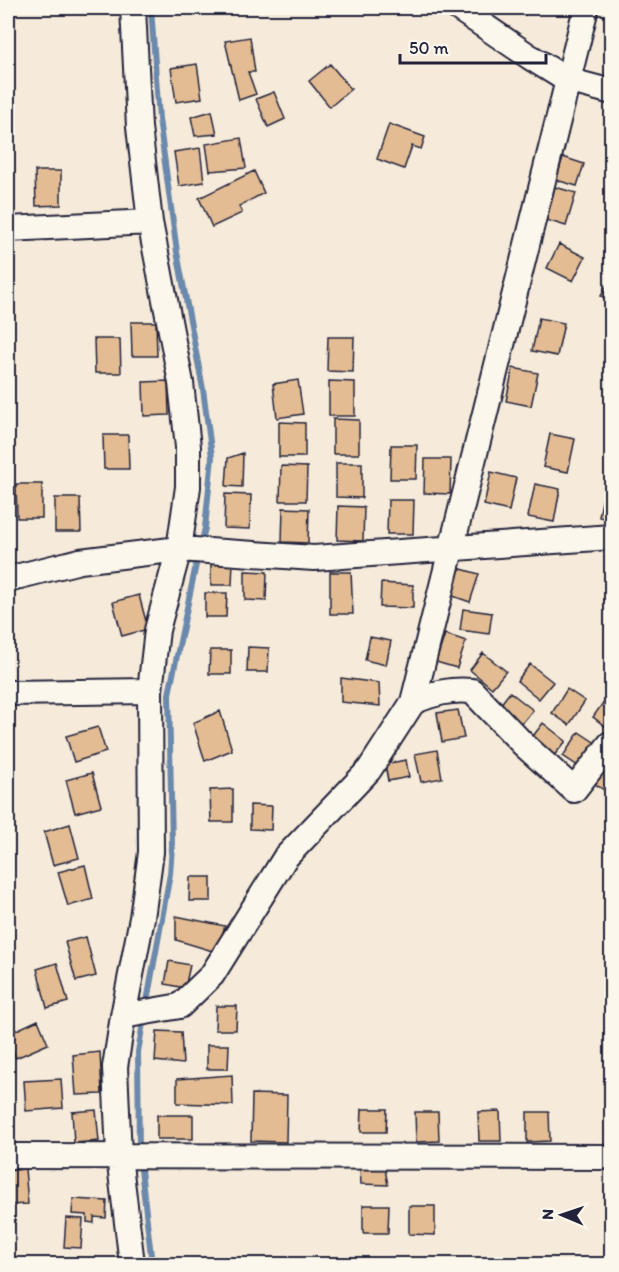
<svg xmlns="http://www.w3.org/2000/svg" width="619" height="1272" font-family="Itim,sans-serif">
  <rect width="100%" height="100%" fill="#f6ebda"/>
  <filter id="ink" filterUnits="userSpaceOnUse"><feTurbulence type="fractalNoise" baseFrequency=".0167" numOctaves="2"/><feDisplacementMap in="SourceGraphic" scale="12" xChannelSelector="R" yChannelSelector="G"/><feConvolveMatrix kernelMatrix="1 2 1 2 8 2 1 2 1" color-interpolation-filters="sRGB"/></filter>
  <g filter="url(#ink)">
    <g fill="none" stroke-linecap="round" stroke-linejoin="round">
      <path stroke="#6b89ac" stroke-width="6" d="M151 8 159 119 177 252 203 389 212 457 205 528 201 545
        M146 1007 170 874 172 846 169 694 198 555
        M139 1151 138 1052 144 1017
        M140 1161 152 1264"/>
    </g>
    <path fill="#e3bc93" stroke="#22223b" stroke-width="1.5" d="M502 8H527L525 15 502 10Z
      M250 37 255 72H248L256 94 239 100 225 41Z
      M197 64 202 98 176 102 171 68Z
      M330 64 351 89 330 107 309 81Z
      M274 92 285 119 268 127 256 99Z
      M212 111 217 134 195 136 191 117Z
      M389 124 425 137 421 149 412 146 404 169 377 159Z
      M241 138 246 168 210 171 206 144Z
      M200 148 204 182 179 186 174 152Z
      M563 157 584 164 577 186 556 180Z
      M8 169H12L13 203H8Z
      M35 171H61V205L36 206Z
      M254 171 264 193 239 206 242 213 212 227 199 198Z
      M555 187 576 193 566 226 546 220Z
      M559 244 585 257 573 281 547 268Z
      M8 245H13V279H8Z
      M612 277V302L601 296Z
      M539 318 564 323 557 356 532 351Z
      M131 322H156L157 356H132Z
      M328 337H354L353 372 327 371Z
      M94 339H120L121 373H95Z
      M513 368 538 373 531 406 506 401Z
      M298 380 303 414 277 418 273 384Z
      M168 381 169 415 144 416 143 382Z
      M329 381 355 382V416H329Z
      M333 419 359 420V454H333Z
      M279 422 305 423V457H279Z
      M550 434 575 439 568 472 543 467Z
      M103 435H128L129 469H104Z
      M391 445H417L416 479H390Z
      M243 453 242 487 226 486 228 458Z
      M425 459H451L450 494 424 493Z
      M336 463H362V498L336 497Z
      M281 466 307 467 306 501H280Z
      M491 472 516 478 509 511 484 505Z
      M16 484H42V518H17Z
      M535 484 560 489 554 522 528 517Z
      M604 491 612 492V520L599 517Z
      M225 494 251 495 250 529 224 528Z
      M55 498H80L81 532H55Z
      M388 500H414L413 534H387Z
      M338 506 364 507 363 541 337 540Z
      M283 508 309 509 308 543 282 542Z
      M211 561H233L232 585H211Z
      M458 568 479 574 470 602 450 595Z
      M245 571 267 572 266 601 245 600Z
      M330 572H351L353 614H330Z
      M381 583 413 585V608L380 607Z
      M205 593H227L226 617H205Z
      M139 595 148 629 122 636 113 602Z
      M463 609 492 613 489 634 460 630Z
      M445 634 466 641 457 668 436 662Z
      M370 637 391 641 386 665 365 660Z
      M248 647 269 648 268 672H247Z
      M210 650H231V674H209Z
      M483 653 506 671 492 688 470 670Z
      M530 664 553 682 539 699 517 681Z
      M341 678 379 683 380 706 341 702Z
      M567 689 585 701 569 725 552 713Z
      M510 692 533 710 519 727 497 709Z
      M605 700 612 705 610 730 593 717Z
      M458 710 464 738 442 742 437 713Z
      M220 711 232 750 205 761 193 723Z
      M543 723 566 741 552 758 530 740Z
      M98 727 106 752 74 762 66 736Z
      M579 732 597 744 581 768 563 756Z
      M437 750 442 778 421 782 415 754Z
      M406 760 409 777 388 781 385 764Z
      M604 765 612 770V792L610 794 592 782Z
      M92 773 101 806 75 813 66 780Z
      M233 789V822H211L210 790Z
      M250 805 272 806 271 830 250 829Z
      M70 824 79 858 53 865 44 832Z
      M85 865 93 899 68 906 58 872Z
      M190 877H211V901H189Z
      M176 916 225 926 216 952 176 940Z
      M86 937 96 976 76 981 65 942Z
      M169 961 190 965 185 988 165 984Z
      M57 963 68 1002 47 1008 37 969Z
      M216 1006H237L236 1030H215Z
      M38 1020 48 1044 16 1058 8 1038V1034Z
      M157 1031 181 1032 183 1064 155 1061Z
      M207 1045H229L228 1069H207Z
      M100 1052 102 1094 76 1095 73 1055Z
      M232 1075 233 1105 177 1103V1079Z
      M61 1079 63 1108 26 1111 24 1081Z
      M252 1094 287 1095 286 1142 251 1141Z
      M362 1109H387L386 1132H361Z
      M96 1110 99 1141 74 1143 72 1112Z
      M500 1111 501 1141H479L478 1112Z
      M415 1112H438L439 1141 416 1142Z
      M527 1112H549L550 1141 527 1142Z
      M157 1115H193V1139H157Z
      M25 1169 28 1204 8 1205V1171Z
      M360 1169H385L388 1185 361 1184Z
      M73 1199 107 1201 106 1218 94 1217V1223L87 1222V1215L72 1214Z
      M363 1205H389L388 1233H363Z
      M409 1206H435V1235L409 1234Z
      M66 1218 83 1219 81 1248 64 1247Z"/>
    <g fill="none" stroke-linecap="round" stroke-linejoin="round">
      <g stroke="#22223b" stroke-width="28">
        <path id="minor" d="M458 8 530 57 567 80 612 92
          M8 229 150 222
          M8 579 80 561 179 549 314 558 612 537
          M8 693 150 691
          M413 702C434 693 450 689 472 691L523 744 574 790 610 744
          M123 1016 180 1006 212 975 285 858 369 770 413 702 586 8
          M8 1156 612 1157
          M132 1264 119 1156 115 1067 123 1016 142 918 151 852 150 691 157 630 179 549 188 487V447L181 383 150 222 139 127 133 8"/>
      </g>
      <use href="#minor" stroke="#fbf7ec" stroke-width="24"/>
    </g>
  </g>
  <rect width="619" height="1272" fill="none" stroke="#fbf7ec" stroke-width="30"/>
  <rect x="15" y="15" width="589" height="1242" fill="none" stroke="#22223b" stroke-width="2" filter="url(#ink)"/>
  <g transform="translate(562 1215) rotate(272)" stroke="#fbf7ec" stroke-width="4.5" paint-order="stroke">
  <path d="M0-4.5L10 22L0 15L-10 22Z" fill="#22223b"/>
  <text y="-9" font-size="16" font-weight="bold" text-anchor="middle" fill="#22223b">N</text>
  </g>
  <path d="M400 54v9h146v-9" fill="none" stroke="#22223b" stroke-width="3"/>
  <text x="409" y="54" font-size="18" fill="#22223b" stroke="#fbf7ec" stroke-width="4.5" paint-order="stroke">50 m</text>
</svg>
